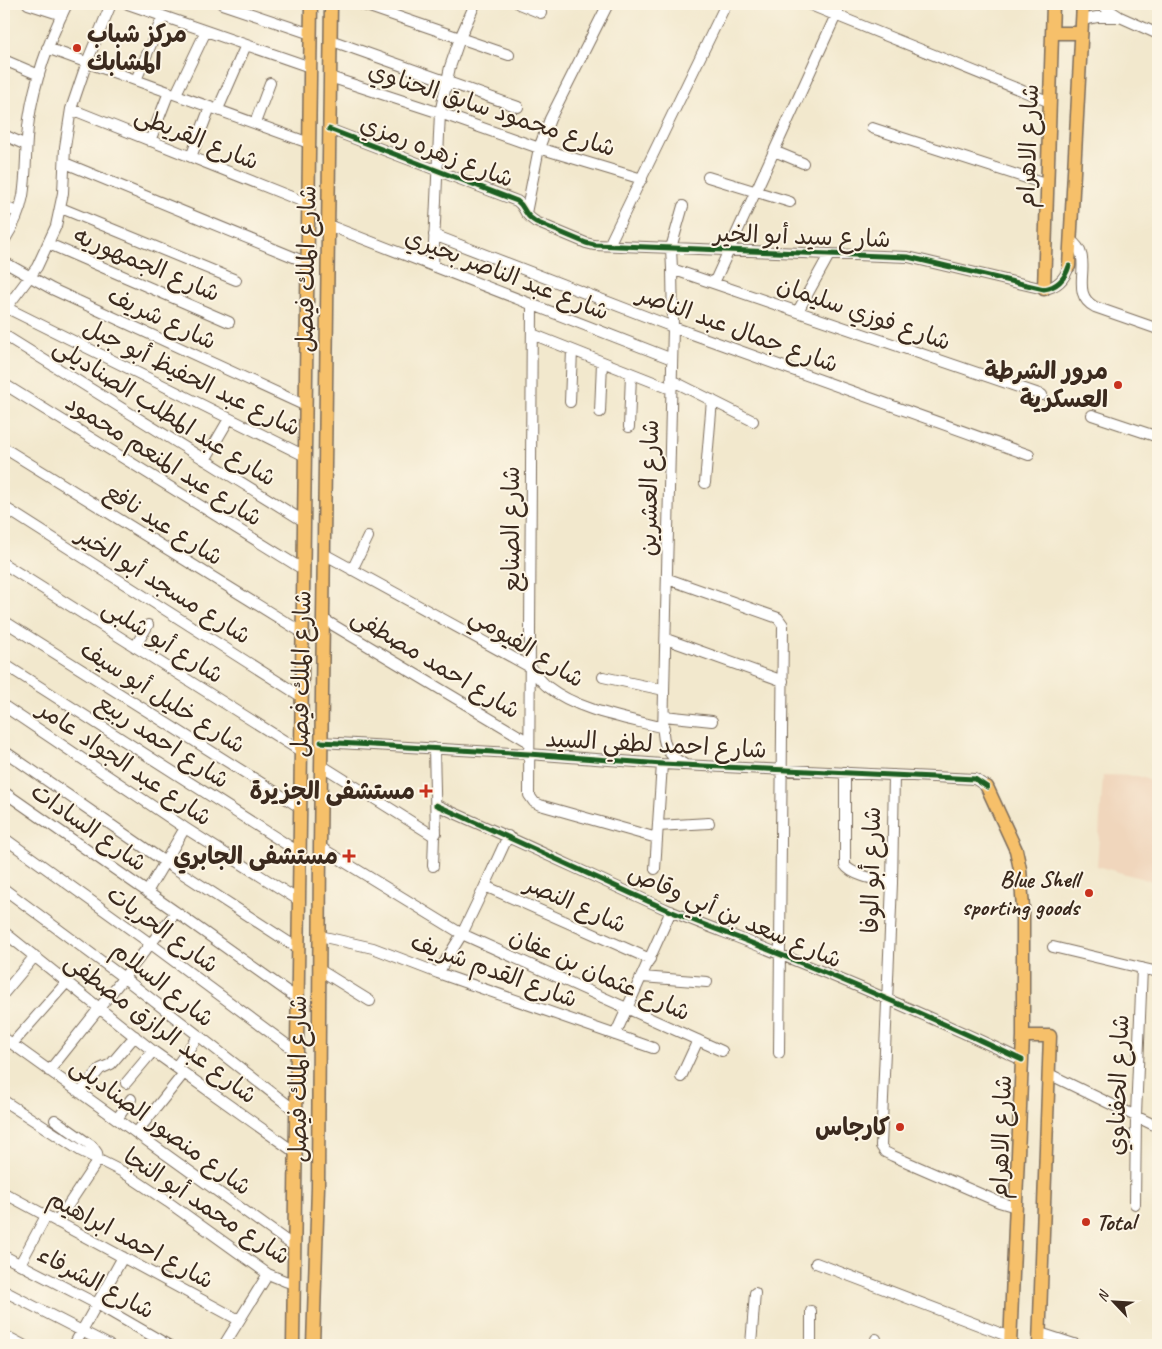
<svg xmlns="http://www.w3.org/2000/svg" width="1162" height="1349" font-family="Caveat,'Playpen Sans Arabic',sans-serif">
  <rect width="100%" height="100%" fill="#fcf5e5"/>
  <filter id="ink" filterUnits="userSpaceOnUse"><feTurbulence type="fractalNoise" baseFrequency=".02" numOctaves="2"/><feDisplacementMap in="SourceGraphic" scale="10" xChannelSelector="R" yChannelSelector="G"/><feConvolveMatrix kernelMatrix="1 2 1 2 8 2 1 2 1" color-interpolation-filters="sRGB"/></filter>
  <filter id="wash" filterUnits="userSpaceOnUse"><feTurbulence type="fractalNoise" baseFrequency=".0096" numOctaves="4" result="noise"/><feDisplacementMap in="SourceGraphic" scale="20" xChannelSelector="R" yChannelSelector="G"/><feGaussianBlur stdDeviation="1.12" result="paint"/><feColorMatrix in="noise" values="0 0 0 0 0 0 0 0 0 0 0 0 0 0 0 0 0 1.4 0 .05"/><feComposite in="paint" operator="in"/></filter>
  <g filter="url(#wash)">
    <rect width="100%" height="100%" fill="#f2e8cd"/>
    <path fill="#f0d6bc" d="M1103 775 1138 776 1158 783V883L1097 866Z"/>
  </g>
  <g filter="url(#ink)">
    <g fill="none" stroke-linecap="round" stroke-linejoin="round">
      <g stroke="#7b6c5b" stroke-width="12">
        <path id="minor" d="M28 4 62 15
          M128 4 310 67
          M222 4 311 34
          M361 4 509 55
          M519 4 541 13
          M808 4 1050 102
          M1100 4 1120 17 1158 34
          M1082 20 1097 17H1119
          M330 40 518 107
          M47 48 309 143
          M4 60 39 75
          M330 77 440 113 539 148 642 179
          M136 80 163 16
          M176 94 206 31
          M71 109 309 204
          M218 109 246 45
          M255 123 270 83
          M872 128 1048 185
          M329 129 517 201C523 205 523 209 527 214 529 217 533 220 536 222L586 243 594 245 908 257 1044 289C1057 287 1065 279 1069 266
          M4 135 26 145
          M150 141 169 92
          M774 151 803 163
          M191 157 210 107
          M65 163 308 263
          M708 177 790 202
          M4 206 18 213
          M683 206 671 248 672 269 673 327 663 733C664 748 671 758 684 764
          M61 208 236 280
          M526 213 539 148 550 119 608 4
          M328 225 672 359
          M434 235 673 327 1029 455
          M1070 240C1098 258 1066 292 1095 307L1158 329
          M4 241C13 227 20 212 23 196 27 171 25 145 29 119 35 79 49 40 67 4
          M49 244 229 322
          M609 245 726 4
          M4 262 52 289 306 406
          M433 266 440 113 450 67 460 38 475 4
          M672 269 1042 395
          M714 283 841 4
          M532 305 529 795 534 802 540 805 657 838
          M7 308 305 456
          M4 311 37 267 56 226 63 193 65 147 71 109 87 62 111 4
          M798 311 829 255
          M532 334 671 389
          M4 335 305 522
          M671 380 753 421
          M4 384 304 570
          M570 402 572 350
          M600 412 602 362
          M1092 415 1158 437
          M629 427 631 374
          M4 448 303 633
          M205 460 229 419
          M705 483 712 400
          M4 507 302 697
          M324 554 530 667C535 673 541 682 548 687 579 711 626 718 664 728
          M4 564 302 752
          M352 570 368 537
          M668 579 778 618 783 625 779 1053
          M323 619 529 742
          M4 621 301 808
          M666 639 783 681
          M135 647 148 625
          M4 664 300 853
          M603 677 664 690
          M4 706 185 828 300 901
          M664 716 712 721
          M321 742 529 754 662 764 975 779 987 787
          M4 751 165 862 299 949
          M321 765 434 836 436 833 434 748
          M845 772V865C852 876 879 880 892 883
          M894 775 892 883 881 1146 885 1152 893 1156 999 1202 1016 1207
          M4 792 176 912 298 999
          M436 805C514 839 592 876 670 911 706 926 743 939 779 954 861 987 942 1022 1022 1060
          M658 826 709 823
          M4 838 151 944 298 1053
          M320 847 462 934 722 1051
          M433 866 434 836
          M655 869 662 764
          M485 886 650 959
          M4 889 124 978 297 1112
          M147 892 185 828
          M4 932 153 1051 296 1153
          M320 936 373 948 438 973 653 1048
          M1053 947 1158 972
          M320 970 370 1001
          M438 973 462 934 485 886 508 836
          M642 977 707 982
          M4 993 35 956
          M615 1035 671 911
          M4 1038 295 1247
          M12 1044 67 982
          M176 1067 198 1036
          M49 1071 176 912
          M1049 1074 1158 1127
          M681 1077 698 1040
          M126 1083 153 1051
          M80 1093 100 1069 111 1064 135 1036
          M4 1101 81 1151 123 1172 168 1202 268 1274 285 1281 294 1284
          M117 1119 131 1099
          M55 1120 92 1146 97 1153 98 1160 57 1222
          M136 1133 184 1073
          M4 1193 239 1320
          M1135 1204 1136 1115 1142 968
          M4 1256 97 1304 168 1345
          M816 1263 1010 1337
          M20 1264 46 1216
          M4 1291 109 1345
          M811 1311V1345
          M1040 1333 1077 1345
          M4 1335 23 1345
          M74 1345 123 1257
          M224 1345 268 1274
          M751 1345 755 1293
          M876 1345V1339"/>
      </g>
      <g stroke="#7b6c5b" stroke-width="15">
        <path id="major" d="M1052 33H1081
          M1069 266 1083 4
          M1044 289 1053 4
          M987 787 1016 850 1020 869 1023 908V1036L1010 1345
          M1023 1036H1050L1039 1345
          M293 1345 311 4
          M313 1345 318 1187 320 847 331 4"/>
      </g>
      <use href="#minor" stroke="#fff" stroke-width="10"/>
      <use href="#major" stroke="#f6c06b" stroke-width="12"/>
      <g stroke="#fcf5e5" stroke-width="8">
        <path id="cycleway" d="M329 129 517 201C523 205 523 209 527 214 529 217 533 220 536 222L586 243 594 245 908 257 1044 289C1057 287 1065 279 1069 266
          M321 742 529 754 662 764 975 779 987 787
          M436 805C514 839 592 876 670 911 706 926 743 939 779 954 861 987 942 1022 1022 1060"/>
      </g>
      <use href="#cycleway" stroke="#1b5e20" stroke-width="5"/>
    </g>
  </g>
  <g fill="#c8321e" stroke="#fcf5e5" stroke-width="2">
    <circle cx="77" cy="48" r="5"/>
    <circle cx="1118" cy="385" r="5"/>
    <path d="M423.5 783.5h5v5h5v5h-5v5h-5v-5h-5v-5h5z"/>
    <path d="M346.5 848.5h5v5h5v5h-5v5h-5v-5h-5v-5h5z"/>
    <circle cx="1089" cy="893" r="5"/>
    <circle cx="900" cy="1127" r="5"/>
    <circle cx="1086" cy="1222" r="5"/>
  </g>
  <g text-anchor="middle" dominant-baseline="central" stroke-width="4" stroke-linejoin="round" paint-order="stroke">
    <g font-size="24" font-weight="bold" fill="#3b2a1e" stroke="#fcf5e5" text-anchor="end">
      <text x="87" y="34" text-anchor="start">مركز شباب<tspan x="87" dy="28">المشابك</tspan></text>
      <text x="1108" y="371">مرور الشرطة<tspan x="1108" dy="28">العسكرية</tspan></text>
      <text x="415" y="791">مستشفى الجزيرة</text>
      <text x="338" y="856">مستشفى الجابري</text>
      <text x="1079" y="879">Blue Shell<tspan x="1079" dy="28">sporting goods</tspan></text>
      <text x="890" y="1127">كارجاس</text>
      <text x="1096" y="1222" text-anchor="start">Total</text>
    </g>
    <g font-size="24" fill="#3b2a1e" stroke="#fcf5e5">
      <text transform="translate(492 109) rotate(18)">شارع محمود سابق الحناوي</text>
      <text transform="translate(197 138) rotate(22)">شارع القريطى</text>
      <text transform="translate(1028 146) rotate(-88)">شارع الاهرام</text>
      <text transform="translate(437 151) rotate(21)">شارع زهره رمزي</text>
      <text transform="translate(802 236) rotate(2)">شارع سيد أبو الخير</text>
      <text transform="translate(147 264) rotate(23)">شارع الجمهوريه</text>
      <text transform="translate(306 269) rotate(-89)">شارع الملك فيصل</text>
      <text transform="translate(507 274) rotate(21)">شارع عبد الناصر بحيري</text>
      <text transform="translate(864 313) rotate(19)">شارع فوزي سليمان</text>
      <text transform="translate(162 318) rotate(25)">شارع شريف</text>
      <text transform="translate(738 329) rotate(20)">شارع جمال عبد الناصر</text>
      <text transform="translate(192 377) rotate(26)">شارع عبد الحفيظ أبو جبل</text>
      <text transform="translate(165 412) rotate(32)">شارع عبد المطلب الصناديلى</text>
      <text transform="translate(164 460) rotate(32)">شارع عبد المنعم محمود</text>
      <text transform="translate(649 488) rotate(-89)">شارع العشرين</text>
      <text transform="translate(164 524) rotate(32)">شارع عيد نافع</text>
      <text transform="translate(511 529) rotate(-90)">شارع الصنايع</text>
      <text transform="translate(164 585) rotate(32)">شارع مسجد أبو الخير</text>
      <text transform="translate(163 641) rotate(32)">شارع أبو شلبى</text>
      <text transform="translate(527 647) rotate(32)">شارع الفيومي</text>
      <text transform="translate(436 663) rotate(31)">شارع احمد مصطفى</text>
      <text transform="translate(301 674) rotate(-89)">شارع الملك فيصل</text>
      <text transform="translate(163 697) rotate(32)">شارع خليل أبو سيف</text>
      <text transform="translate(163 741) rotate(33)">شارع احمد ربيع</text>
      <text transform="translate(656 744) rotate(3)">شارع احمد لطفي السيد</text>
      <text transform="translate(125 763) rotate(34)">شارع عبد الجواد عامر</text>
      <text transform="translate(89 827) rotate(35)">شارع السادات</text>
      <text transform="translate(871 870) rotate(-89)">شارع أبو الوفا</text>
      <text transform="translate(576 904) rotate(24)">شارع النصر</text>
      <text transform="translate(735 916) rotate(23)">شارع سعد بن أبي وقاص</text>
      <text transform="translate(163 929) rotate(36)">شارع الحريات</text>
      <text transform="translate(494 970) rotate(20)">شارع القدم شريف</text>
      <text transform="translate(600 974) rotate(24)">شارع عثمان بن عفان</text>
      <text transform="translate(163 984) rotate(38)">شارع السلام</text>
      <text transform="translate(161 1028) rotate(37)">شارع عبد الرازق مصطفى</text>
      <text transform="translate(298 1079) rotate(-90)">شارع الملك فيصل</text>
      <text transform="translate(1118 1085) rotate(-88)">شارع الحفناوي</text>
      <text transform="translate(161 1126) rotate(36)">شارع منصور الصناديلى</text>
      <text transform="translate(1001 1137) rotate(-88)">شارع الاهرام</text>
      <text transform="translate(207 1206) rotate(33)">شارع محمد أبو النجا</text>
      <text transform="translate(131 1239) rotate(28)">شارع احمد ابراهيم</text>
      <text transform="translate(96 1282) rotate(28)">شارع الشرفاء</text>
    </g>
  </g>
  <rect width="1162" height="1349" fill="none" stroke="#fcf5e5" stroke-width="20"/>
  <g transform="translate(1114 1302) rotate(295)" stroke="#fcf5e5" stroke-width="4" paint-order="stroke">
  <path d="M0-4L9 19L0 12L-9 19Z" fill="#3b2a1e"/>
  <text y="-8" font-size="14" font-weight="bold" text-anchor="middle" fill="#3b2a1e">N</text>
  </g>
</svg>
